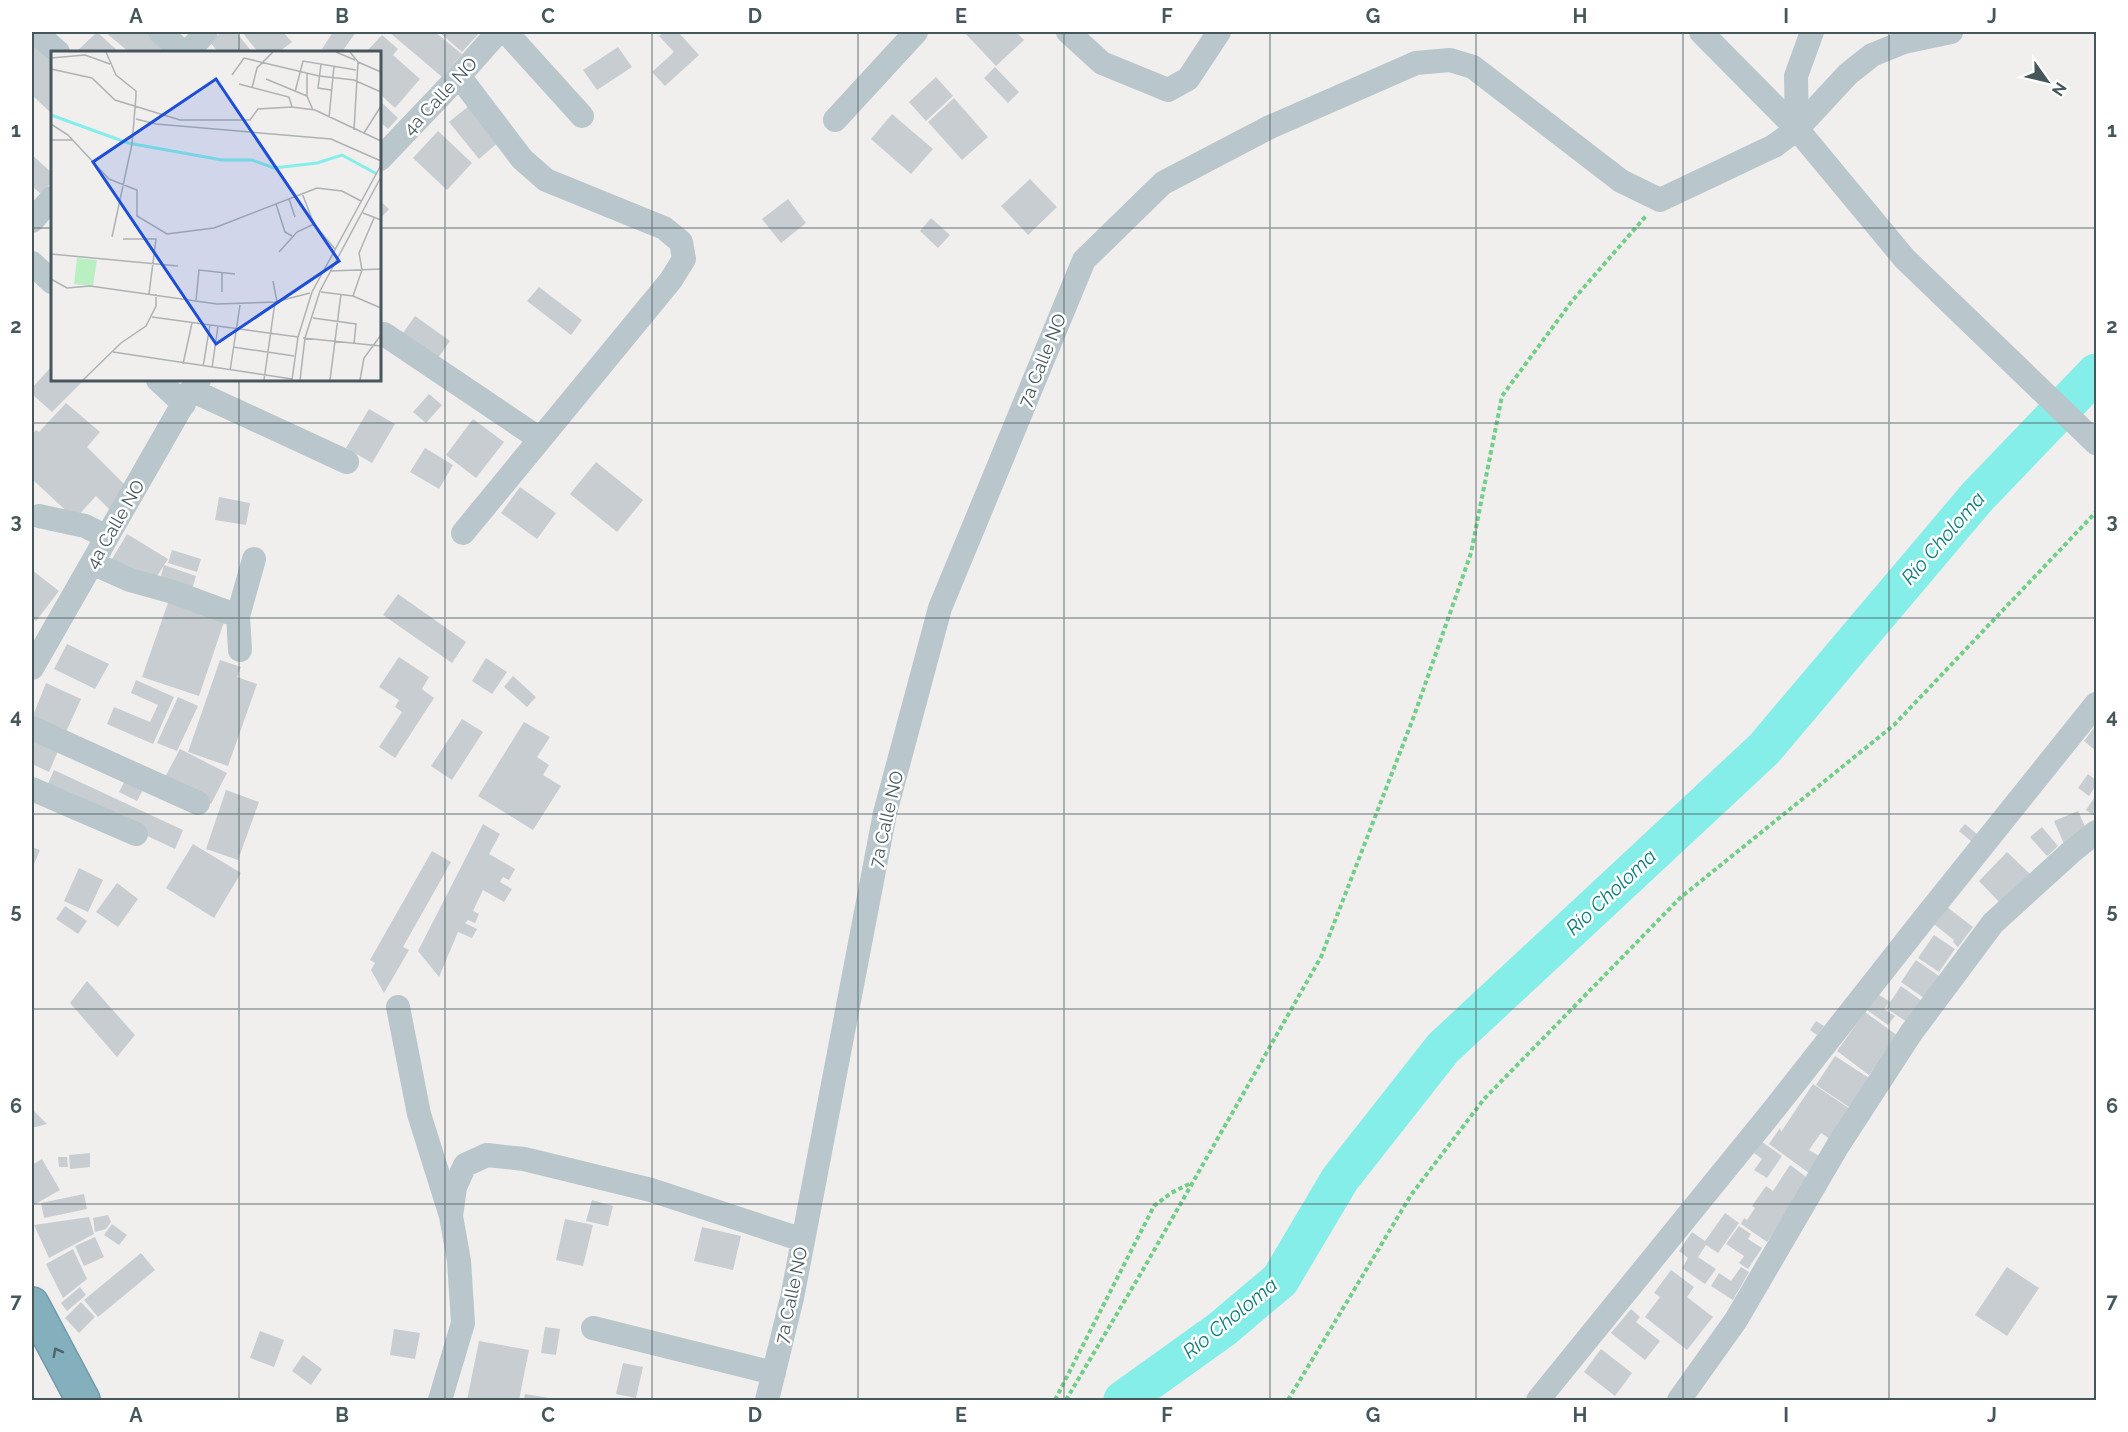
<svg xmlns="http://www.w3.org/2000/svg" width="2128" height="1432" font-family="Raleway,sans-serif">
  <rect width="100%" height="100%" fill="#f1eeee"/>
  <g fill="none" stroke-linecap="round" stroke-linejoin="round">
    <path stroke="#86eee8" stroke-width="39" d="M1123 1400 1222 1329 1280 1280 1340 1179 1443 1048 1764 749 1977 497 2096 373"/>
  </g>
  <path fill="#c8cdd1" d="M97 32 119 52H76Z
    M105 32H150L167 46 162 52H129Z
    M222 32H236L252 52H218L209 41Z
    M242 32H283L292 42 279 52H258Z
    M333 32H356L342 52H327L322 49Z
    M389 32H435L462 54 442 77Z
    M439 32H480L462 52Z
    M665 32H678L699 55 665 86 652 72 674 52 659 36Z
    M964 32H1016L1024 40 996 66Z
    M382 35 398 49 393 55 420 79 395 108 380 94V52H366Z
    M32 41 52 60V114L32 95Z
    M618 47 632 67 597 90 583 70Z
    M995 67 1019 92 1008 103 984 78Z
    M936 77 953 96 926 121 909 102Z
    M954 98 988 137 962 160 928 122Z
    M380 101 398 118 388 129 380 122Z
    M470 105 500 141 479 159 449 122Z
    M892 114 933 149 911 174 871 139Z
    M438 131 472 163 447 190 413 158Z
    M32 155 52 173V182L41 194 32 186Z
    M1030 179 1057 207 1028 235 1001 206Z
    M788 199 806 223 781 243 762 219Z
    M380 201 389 209 380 219Z
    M931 218 950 235 938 248 920 231Z
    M539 287 582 320 571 335 527 301Z
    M415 316 450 341 438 358 403 333Z
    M52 366V380H84L52 412 32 394V388Z
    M429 394 442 405 426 423 413 412Z
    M66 403 100 432 87 447 129 489 109 509 96 496 75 519 32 479V435L36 430 39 432Z
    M369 409 395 424 372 463 346 448Z
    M473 419 504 442 476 478 446 455Z
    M425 448 453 465 439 489 410 472Z
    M596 462 643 500 617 532 570 494Z
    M520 487 556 513 537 539 501 513Z
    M219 497 250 503 246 525 215 520Z
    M127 534 168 559 152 584 112 559Z
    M172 550 201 559 197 572 168 563Z
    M164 565 196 576 192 590 160 579Z
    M32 570 59 591 36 621 32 618Z
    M398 594 466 642 452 663 383 615Z
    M169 600 225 619 199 696 142 677Z
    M67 644 109 664 95 689 54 669Z
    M399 657 429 677 422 689 434 698 395 758 379 747 402 712 395 707 399 700 379 687Z
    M486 658 507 672 492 694 472 681Z
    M220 660 241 667 237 677 257 684 228 766 188 752Z
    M513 676 536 697 527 707 504 687Z
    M136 680 174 697 153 744 107 724 114 707 150 722 158 705 131 693Z
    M46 683 81 699 66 732 32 718Z
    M178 697 198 706 177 751 157 743Z
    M462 719 483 732 452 780 431 766Z
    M524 722 550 737 537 757 549 765 543 775 561 786 533 830 478 796Z
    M2096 725V751L2084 741Z
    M32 740 58 751 49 772 32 764Z
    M180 749 227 773 211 804 164 779Z
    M54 770 183 830 175 849 46 788Z
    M2088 774 2096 780V785L2089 796 2078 788Z
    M128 775 146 784 137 801 119 792Z
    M226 790 259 802 238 860 206 849Z
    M2096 795V817L2086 810Z
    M2078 811 2088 833 2064 844 2054 821Z
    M483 824 500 834 489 854 515 869 509 880 503 877 500 882 512 889 504 902 483 890 473 911 479 914 475 923 468 920 465 923 477 929 472 938 458 932 439 977 418 951Z
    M1965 824 1978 835 1972 842 1959 831Z
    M2042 827 2058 846 2047 856 2030 837Z
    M193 844 241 873 214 918 166 888Z
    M32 847 40 850 32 869Z
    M432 851 451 862 403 947 409 950 384 993 371 970 375 963 370 960Z
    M2007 852 2033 877 2000 903 1979 881Z
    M79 868 103 880 88 912 64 901Z
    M117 883 138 899 118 927 96 912Z
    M1943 904 1973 927 1958 947 1953 942 1954 940 1930 921Z
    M65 906 87 921 78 934 56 919Z
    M1934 935 1955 949 1939 972 1918 958Z
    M1916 960 1939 976 1924 998 1901 982Z
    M87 981 135 1035 117 1057 70 1003Z
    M1901 986 1922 1001 1907 1022 1886 1008Z
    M1878 994 1890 1002 1884 1009 1895 1016 1888 1025 1867 1010Z
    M1865 1012 1898 1036 1869 1075 1837 1051Z
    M1816 1021 1824 1026 1817 1035 1810 1030Z
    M1835 1056 1869 1078 1849 1107 1816 1085Z
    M1813 1084 1853 1111 1833 1141 1821 1133 1809 1150 1821 1157 1809 1173 1769 1144 1780 1128 1781 1132Z
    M32 1109 47 1124 32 1128Z
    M1762 1142 1782 1156 1767 1178 1754 1170 1762 1159 1754 1153Z
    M90 1153V1167L70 1169 69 1155Z
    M58 1157H67L68 1167H59Z
    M42 1159 60 1190 32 1206V1165Z
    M1790 1165 1809 1179 1767 1242 1741 1224 1744 1218 1747 1220 1755 1208 1752 1206 1766 1186 1773 1191Z
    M84 1194 87 1209 44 1218 41 1203Z
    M592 1200 613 1206 608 1226 586 1221Z
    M1725 1213 1739 1223 1718 1253 1706 1245 1698 1257 1716 1269 1705 1284 1682 1268 1688 1258 1679 1251 1692 1232 1705 1241Z
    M108 1215 111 1222 106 1229 95 1232 93 1218Z
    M89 1217 94 1234 49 1258 34 1225Z
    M565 1219 593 1225 583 1266 556 1260Z
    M112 1224 127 1235 119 1245 104 1235Z
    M1739 1226 1751 1234 1748 1239 1762 1248 1748 1269 1739 1263 1744 1256 1726 1244Z
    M702 1227 741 1236 733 1270 694 1261Z
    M95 1237 104 1257 84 1266 75 1246Z
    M73 1249 87 1279 63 1298 46 1264Z
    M141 1253 155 1270 98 1317 84 1300Z
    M1741 1267 1749 1272 1733 1300 1711 1286 1719 1273 1731 1281Z
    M2007 1267 2039 1288 2007 1336 1975 1315Z
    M1671 1270 1694 1287 1687 1297 1713 1317 1687 1350 1645 1317 1660 1297 1654 1293Z
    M80 1287 86 1295 67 1311 61 1303Z
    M81 1302 95 1317 79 1333 65 1318Z
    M1631 1309 1640 1317 1636 1322 1660 1341 1645 1360 1611 1333Z
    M545 1327 560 1329 556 1355 541 1353Z
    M394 1329 420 1333 415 1359 390 1355Z
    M260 1331 284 1340 274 1367 250 1358Z
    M479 1341 529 1350 519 1400H467Z
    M1601 1349 1632 1373 1615 1396 1584 1372Z
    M303 1355 322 1369 311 1385 292 1371Z
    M623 1363 643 1367 636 1398 616 1394Z
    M525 1394 549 1398 548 1400H524Z"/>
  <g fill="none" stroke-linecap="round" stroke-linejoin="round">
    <g stroke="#6f9baa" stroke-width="36">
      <path id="highway" d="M32 1304 83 1400"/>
    </g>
    <path stroke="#72cf88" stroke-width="4" stroke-dasharray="4.5 3" stroke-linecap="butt" d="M1055 1400 1154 1206 1171 1193 1191 1183
      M1066 1400 1144 1268 1321 957 1414 716 1471 553 1502 396 1572 301 1646 216
      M1288 1400 1411 1195 1484 1099 1680 898 1894 725 2096 512"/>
    <path stroke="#b9c7cc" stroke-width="24" d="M35 32 58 52
      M160 32 183 52
      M506 32 582 116
      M1068 32 1102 63 1168 90 1188 79 1219 32
      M1701 32 1797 129 1904 258 2096 443
      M188 52 206 32
      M459 76 522 159 546 180 664 228 681 242 684 259 671 280 463 533
      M835 120 916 32
      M1797 129 1796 76 1812 32
      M380 159 459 76 498 32
      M32 221 52 198
      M32 263 52 282
      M384 334 540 439
      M158 380 184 404
      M191 390 347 462
      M39 516 85 526 107 537
      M92 563 130 580 173 592 238 616 240 650
      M238 616 254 559
      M32 668 191 390 199 380
      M32 728 198 803
      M32 789 136 834
      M398 1007 419 1114 451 1216 459 1261 463 1323 440 1400
      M451 1216 455 1187 465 1165 487 1155 524 1159 651 1190 803 1240
      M593 1328 774 1373
      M767 1400 792 1298 885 813 940 608 1084 260 1163 183 1270 127 1416 63 1450 60 1473 67 1621 181 1660 200 1774 146 1797 129 1848 74 1872 55 1904 42 1951 32
      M1538 1400 1775 1108 1923 920 2096 704
      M1679 1400 1736 1320 1837 1147 1911 1033 1993 923 2070 853 2096 832"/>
    <use href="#highway" stroke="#84b0be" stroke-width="33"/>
  </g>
  <defs><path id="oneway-chevron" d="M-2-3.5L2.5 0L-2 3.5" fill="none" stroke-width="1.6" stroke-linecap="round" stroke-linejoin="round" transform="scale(1.5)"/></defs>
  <use stroke="#4f646b" href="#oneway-chevron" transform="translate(57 1352) rotate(-118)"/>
  <path fill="none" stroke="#46575c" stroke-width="1.5" stroke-opacity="0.55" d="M239 32V52M445 32V1400M652 32V1400M858 32V1400M1064 32V1400M1270 32V1400M1476 32V1400M1683 32V1400M1889 32V1400M32 228H52M380 228H2096M239 380V1400M32 423H2096M32 618H2096M32 814H2096M32 1009H2096M32 1204H2096"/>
  <g text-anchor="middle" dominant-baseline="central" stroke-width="5" stroke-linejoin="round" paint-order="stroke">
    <g font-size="18" fill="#46575c" stroke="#fff">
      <text transform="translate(440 96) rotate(-47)">4a Calle NO</text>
      <text transform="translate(1042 360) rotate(-68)">7a Calle NO</text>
      <text transform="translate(115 524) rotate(-60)">4a Calle NO</text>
      <text transform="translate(886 819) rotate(-77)">7a Calle NO</text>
      <text transform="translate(791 1295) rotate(-78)">7a Calle NO</text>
    </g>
    <g font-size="20" font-style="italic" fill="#0b7e77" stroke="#fff">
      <text transform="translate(1943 538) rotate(-49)">Río Choloma</text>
      <text transform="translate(1611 892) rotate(-43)">Río Choloma</text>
      <text transform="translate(1230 1318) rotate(-39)">Río Choloma</text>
    </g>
  </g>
  <g transform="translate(51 51)">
    <rect width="330" height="330" fill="#f1eeee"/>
    <path d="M26 207 46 209 42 235 23 233Z" fill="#baf0c1"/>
    <path fill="none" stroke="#86eee8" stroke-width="3" d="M0 64 77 92 171 109H201L223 117 266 112 291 104 326 123"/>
    <path fill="none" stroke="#adb2b4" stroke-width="1.5" d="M55 1 65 24 85 40V45L81 93 61 186M285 1 304 9M299 1 307 11 303 79M0 7 34 4 59 13M307 11 330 21M270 13 267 37 280 39M0 18 41 27 64 49 129 69H199L207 58 241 56 264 59 330 90M256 23V45L262 59M181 24 193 7 268 25 303 29 330 41M215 28 256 45M188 33 238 46 241 56M201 37 206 17 222 1M244 41 252 10 305 19M278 67 283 15M85 68 105 73 280 88 330 110M0 73 17 84 58 128 86 139V165L116 183 163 177 266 137 291 140 310 150M313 82 330 55M0 89H22M251 142 263 173 284 198M238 148 244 166M225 153 234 181 241 185M312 162 330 169M72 188H105L98 243M228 201 246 181 263 173M0 203 127 215M280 220 330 218M171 221V241M0 228 16 237 39 235 166 253 224 251 259 242M222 230 226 251M270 241 302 245 330 257M302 245 311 219 308 202 323 167M145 249 148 219 184 223M101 266 247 286M262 267 305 273 303 293M252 287 330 295M182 296 243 305M62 301 241 328M132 313 141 272M152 316 159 274M161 317 167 275M179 320 189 254M32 329 70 292 95 275 105 255V243M213 329 224 251M241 329 247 286 261 241 330 114M249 329 254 287 269 240 330 126M279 329 290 243M309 329 313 307 330 284"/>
    <path fill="#1d4ed8" fill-opacity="0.15" stroke="#1d4ed8" stroke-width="3" d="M165 28 288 210 165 293 42 111Z"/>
    <rect width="330" height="330" fill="none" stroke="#46575c" stroke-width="3"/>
  </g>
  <rect width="2128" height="1432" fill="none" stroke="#ffffff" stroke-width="66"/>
  <g transform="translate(2047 81) rotate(124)" stroke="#ffffff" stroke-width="4.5" paint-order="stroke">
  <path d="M0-4.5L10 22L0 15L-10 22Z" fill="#46575c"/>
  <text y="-9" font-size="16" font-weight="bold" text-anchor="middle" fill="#46575c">N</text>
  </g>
  <rect x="33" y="33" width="2062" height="1366" fill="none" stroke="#46575c" stroke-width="2"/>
  <g font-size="20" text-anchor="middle" font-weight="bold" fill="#46575c">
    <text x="136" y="23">A</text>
    <text x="342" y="23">B</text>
    <text x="548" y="23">C</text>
    <text x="755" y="23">D</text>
    <text x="961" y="23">E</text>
    <text x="1167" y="23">F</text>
    <text x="1373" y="23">G</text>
    <text x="1580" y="23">H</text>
    <text x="1786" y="23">I</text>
    <text x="1992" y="23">J</text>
    <text x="16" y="137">1</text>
    <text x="2112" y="137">1</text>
    <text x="16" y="333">2</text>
    <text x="2112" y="333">2</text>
    <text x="16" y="528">3</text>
    <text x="2112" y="528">3</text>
    <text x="16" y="723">4</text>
    <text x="2112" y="723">4</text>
    <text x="16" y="918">5</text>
    <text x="2112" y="918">5</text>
    <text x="16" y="1113">6</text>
    <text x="2112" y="1113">6</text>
    <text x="16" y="1308">7</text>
    <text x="2112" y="1308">7</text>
    <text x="136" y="1422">A</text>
    <text x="342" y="1422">B</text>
    <text x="548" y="1422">C</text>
    <text x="755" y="1422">D</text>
    <text x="961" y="1422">E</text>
    <text x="1167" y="1422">F</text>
    <text x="1373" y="1422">G</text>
    <text x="1580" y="1422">H</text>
    <text x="1786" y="1422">I</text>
    <text x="1992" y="1422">J</text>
  </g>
</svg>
